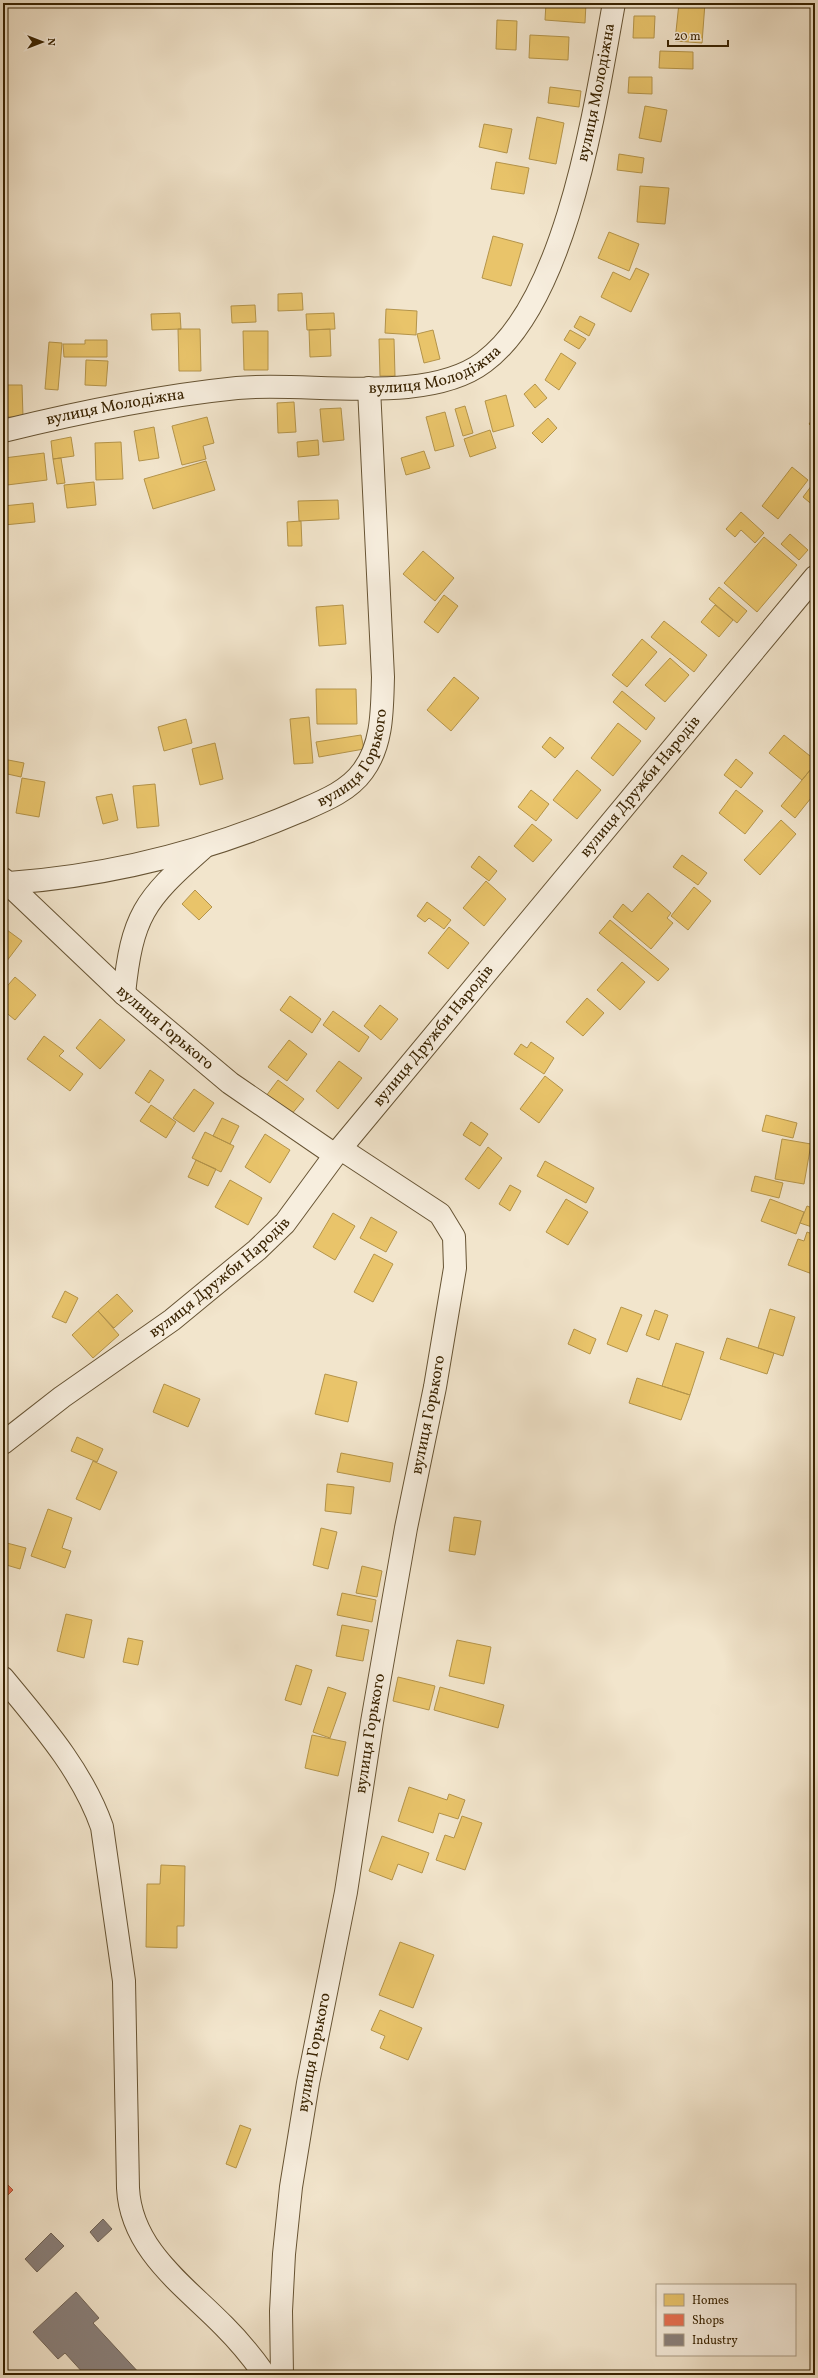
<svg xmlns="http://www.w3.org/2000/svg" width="818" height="2378" font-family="Vollkorn,serif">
  <rect width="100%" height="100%" fill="#f2e5cc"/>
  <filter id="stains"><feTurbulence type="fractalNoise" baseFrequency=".005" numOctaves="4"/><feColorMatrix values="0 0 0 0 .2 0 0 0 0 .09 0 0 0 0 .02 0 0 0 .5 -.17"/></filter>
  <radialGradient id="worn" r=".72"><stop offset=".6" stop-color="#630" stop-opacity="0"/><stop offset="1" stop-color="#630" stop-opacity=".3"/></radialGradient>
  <path fill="#e9c46a" stroke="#b4944a" d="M546 3H586L585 23 545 20Z
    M679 3H705L702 43 675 41Z
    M634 16H655L654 38H633Z
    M497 20 517 21 516 50 496 49Z
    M530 35 569 37 568 60 529 58Z
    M660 51 693 52V69L659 68Z
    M629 77H652V94L628 93Z
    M550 87 581 91 579 107 548 103Z
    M645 106 667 110 661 142 639 138Z
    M537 117 564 123 556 164 529 159Z
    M484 124 512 129 507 153 479 147Z
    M619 154 644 158 642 173 617 170Z
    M496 162 529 168 524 194 491 189Z
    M640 186 669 188 665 224 637 222Z
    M609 232 639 244 629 271 598 258Z
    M493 236 523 244 511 286 482 278Z
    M636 268 649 274 631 312 601 297 613 272 630 280Z
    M302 293 303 310 278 311V294Z
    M255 305 256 322 232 323 231 306Z
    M386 309 417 311 416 335 385 333Z
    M180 313 181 329 152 330 151 314Z
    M334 313 335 329 307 330 306 314Z
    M580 316 595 324 589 336 574 327Z
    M178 329H200L201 371H179Z
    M330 329 331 356 310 357 309 330Z
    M433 330 440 359 424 363 417 334Z
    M570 330 586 339 579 349 564 340Z
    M243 331H268V370H244Z
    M379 339H394L395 376H380Z
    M85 340H107V357H64L63 344H85Z
    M49 342 62 343 58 390 45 389Z
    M561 353 576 363 559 390 545 380Z
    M86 360 108 361 106 386 85 385Z
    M535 384 547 398 535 408 524 394Z
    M3 385H22L23 417H3Z
    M506 395 514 426 493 432 485 401Z
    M294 402 296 432 278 433 277 403Z
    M465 406 473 433 463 436 455 409Z
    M341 408 344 440 323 442 320 409Z
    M445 412 454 446 435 451 426 417Z
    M815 416V429L809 424Z
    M207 417 214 443 203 446 206 459 182 465 172 426Z
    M548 418 557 428 542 443 532 433Z
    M154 427 159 458 139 461 134 431Z
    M490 430 496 448 470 457 464 439Z
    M71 437 74 456 53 459 51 441Z
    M318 440 319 455 298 457 297 442Z
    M121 442 123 479 96 480 95 443Z
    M424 451 430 468 406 475 401 458Z
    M44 453 47 480 7 485 4 458Z
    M61 458 65 483 57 484 53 459Z
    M206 461 215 490 153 509 144 479Z
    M792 467 808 480 778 519 762 506Z
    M815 481V507L803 497Z
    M94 482 96 505 67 508 64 485Z
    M338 500 339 519 299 521 298 501Z
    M33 503 35 522 4 525 3 506Z
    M741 512 764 533 755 543 741 530 735 537 726 529Z
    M301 521 302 546H288L287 522Z
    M790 534 808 550 799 560 781 544Z
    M764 537 797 565 757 612 724 583Z
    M423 551 454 578 435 601 403 574Z
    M719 587 747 611 737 623 709 599Z
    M444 595 458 606 438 633 424 622Z
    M343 605 346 644 319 646 316 607Z
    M715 605 733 620 719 637 701 622Z
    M664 621 707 655 694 672 651 637Z
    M642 639 657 652 627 687 612 675Z
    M670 658 689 675 665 702 645 685Z
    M454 677 479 698 451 731 427 710Z
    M316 689H356L357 724H317Z
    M622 691 655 718 646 730 613 702Z
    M309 717 313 763 294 764 290 719Z
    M186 719 192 743 164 751 158 727Z
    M618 723 641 741 613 776 591 758Z
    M361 735 364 749 319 757 316 742Z
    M784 735 815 760V764L802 780 769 753Z
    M550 737 564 748 555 758 542 747Z
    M215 743 223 779 200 785 192 749Z
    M3 759 24 763 21 777 3 773Z
    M736 759 753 773 741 788 724 775Z
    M815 764V793L795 818 781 806Z
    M577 770 601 790 577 819 553 800Z
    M22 778 45 782 39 817 16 813Z
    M155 784 159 826 137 828 133 786Z
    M531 790 549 804 536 821 518 807Z
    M736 790 763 811 745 834 719 813Z
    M112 794 118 820 103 824 96 797Z
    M781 820 796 834 760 875 744 860Z
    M532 824 552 840 533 862 514 846Z
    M682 855 707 873 698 885 673 867Z
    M479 856 497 871 489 881 471 867Z
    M486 881 506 899 484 926 463 908Z
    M694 887 711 901 688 930 671 916Z
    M195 890 212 907 199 920 182 904Z
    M648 893 671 913 667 918 673 923 651 949 613 917 623 904 632 912Z
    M427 902 451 920 444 929 429 918 425 922 417 916Z
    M610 920 669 969 658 981 599 933Z
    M3 927 22 941 3 966Z
    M449 927 469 943 448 969 428 953Z
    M622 962 645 982 620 1010 597 990Z
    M15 977 36 995 15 1020 3 1010V991Z
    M290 996 321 1019 312 1033 280 1010Z
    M587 998 604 1013 583 1036 566 1022Z
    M380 1005 398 1019 381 1040 364 1026Z
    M333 1011 369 1037 359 1052 323 1025Z
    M100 1019 125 1040 100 1069 76 1048Z
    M44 1036 64 1051 59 1056 83 1074 70 1091 27 1059Z
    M289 1040 307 1054 287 1081 268 1067Z
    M531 1042 554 1058 544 1074 514 1054 521 1044 527 1048Z
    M339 1061 362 1078 338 1109 316 1091Z
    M150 1070 164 1080 149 1103 135 1093Z
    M545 1076 563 1090 539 1123 520 1109Z
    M278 1080 304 1099 291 1115 266 1096Z
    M194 1089 214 1103 194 1132 173 1118Z
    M151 1105 176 1122 166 1138 140 1121Z
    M766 1115 797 1123 793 1138 762 1131Z
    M222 1118 239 1126 230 1144 213 1136Z
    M471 1122 488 1134 480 1146 463 1135Z
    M205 1132 234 1146 221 1172 192 1158Z
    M265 1134 290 1150 270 1183 245 1167Z
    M782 1139 811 1144 804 1184 775 1179Z
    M488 1147 502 1158 479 1189 465 1179Z
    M196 1160 216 1169 208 1186 188 1177Z
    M545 1161 594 1188 586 1203 537 1176Z
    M755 1176 783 1183 779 1198 751 1191Z
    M230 1180 262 1198 248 1225 215 1207Z
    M510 1185 521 1191 510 1211 499 1204Z
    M566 1199 588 1212 568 1245 546 1232Z
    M770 1199 804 1212 796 1234 761 1221Z
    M807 1206 815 1209V1228L800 1223Z
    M333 1213 355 1226 335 1260 313 1247Z
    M371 1217 397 1232 386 1252 360 1238Z
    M807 1232 815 1235V1275L788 1265 798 1239 804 1241Z
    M374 1254 393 1264 373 1302 354 1292Z
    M65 1291 78 1298 66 1323 52 1317Z
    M117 1294 133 1311 114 1328 98 1311Z
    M621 1307 642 1315 627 1352 607 1344Z
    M770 1309 795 1317 783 1356 758 1348Z
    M655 1310 668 1315 659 1340 646 1335Z
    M98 1311 119 1335 93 1358 72 1335Z
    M574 1329 596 1339 590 1354 568 1344Z
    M727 1338 774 1353 767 1374 720 1359Z
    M676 1343 704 1352 690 1395 662 1386Z
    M325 1374 357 1382 348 1422 315 1414Z
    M637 1378 690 1395 681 1420 629 1403Z
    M164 1384 200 1399 188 1427 153 1412Z
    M77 1437 103 1449 97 1462 71 1451Z
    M341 1453 393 1463 390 1482 337 1472Z
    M93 1461 117 1472 100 1510 76 1499Z
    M327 1484 354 1487 351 1514 325 1511Z
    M48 1509 72 1518 62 1548 71 1551 65 1568 31 1556Z
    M454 1517 481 1521 475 1555 449 1551Z
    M321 1528 337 1532 328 1569 313 1565Z
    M3 1542 26 1548 20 1569 3 1564Z
    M362 1566 382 1571 377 1597 356 1593Z
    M342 1593 376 1600 372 1622 337 1615Z
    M66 1614 92 1620 84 1658 57 1651Z
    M342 1625 369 1630 363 1661 336 1656Z
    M128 1638 143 1641 138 1665 123 1662Z
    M457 1640 491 1647 484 1684 449 1676Z
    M296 1665 312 1670 301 1705 285 1700Z
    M398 1677 435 1686 429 1710 393 1701Z
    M328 1687 346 1693 330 1738 313 1732Z
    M440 1687 504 1705 498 1728 434 1710Z
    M312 1735 346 1742 338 1776 305 1768Z
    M409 1787 447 1800 449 1794 465 1800 458 1819 439 1813 433 1833 398 1821Z
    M462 1816 482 1823 465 1870 436 1860 445 1835 454 1838Z
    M382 1836 429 1853 422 1873 398 1864 392 1880 369 1871Z
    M161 1865 185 1866 184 1926H177V1948L146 1947 147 1884H160Z
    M400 1942 434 1955 413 2008 379 1995Z
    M380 2010 422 2028 408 2060 380 2048 385 2036 371 2030Z
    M240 2125 251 2129 236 2168 226 2164Z"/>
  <path fill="#e76f51" stroke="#b35839" d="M3 2180 13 2190 3 2200Z"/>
  <path fill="#8a817c" stroke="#726557" d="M103 2219 112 2229 98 2242 90 2232Z
    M51 2233 64 2246 37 2272 25 2259Z
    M76 2292 99 2318 93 2323 141 2375H85L65 2353 58 2359 33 2332Z"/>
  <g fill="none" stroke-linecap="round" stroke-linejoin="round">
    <g stroke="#675434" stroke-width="24">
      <g id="minor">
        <path id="s1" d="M3 431C80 412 159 396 237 388 308 381 426 406 484 362 568 300 596 101 614 3"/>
        <path id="s2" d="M3 879 124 994 230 1083 335 1155"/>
        <path id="s3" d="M9 883C108 876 207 851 298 812 321 802 348 792 363 771 383 744 382 709 383 677L369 388"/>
        <path d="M124 994C132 916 144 900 202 849"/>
        <path id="s4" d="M3 1443 62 1397 172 1320 257 1250 285 1223 335 1155 815 577"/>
        <path d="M3 1678C41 1724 82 1770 102 1827L124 1981 128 2188C131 2250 185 2286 224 2326 239 2341 253 2358 265 2375"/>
        <path id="s5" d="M282 2375 281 2311 284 2254 291 2187 308 2083 346 1892 372 1722 406 1528 435 1387 455 1268 454 1237 440 1214 341 1149"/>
      </g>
    </g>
    <use href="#minor" stroke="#f7eede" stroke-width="22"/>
  </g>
  <g text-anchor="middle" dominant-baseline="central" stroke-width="4" stroke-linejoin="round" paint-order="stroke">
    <g font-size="16" fill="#392301" stroke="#f7eede">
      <text stroke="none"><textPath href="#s1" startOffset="788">вулиця Молодіжна</textPath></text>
      <text stroke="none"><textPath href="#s1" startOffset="440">вулиця Молодіжна</textPath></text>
      <text stroke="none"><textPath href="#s1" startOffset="115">вулиця Молодіжна</textPath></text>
      <text stroke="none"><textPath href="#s3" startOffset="382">вулиця Горького</textPath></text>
      <text stroke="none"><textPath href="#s4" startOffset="921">вулиця Дружби Народів</textPath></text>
      <text stroke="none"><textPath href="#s2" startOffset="220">вулиця Горького</textPath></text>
      <text stroke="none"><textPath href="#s4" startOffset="597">вулиця Дружби Народів</textPath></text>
      <text stroke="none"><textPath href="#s4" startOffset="273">вулиця Дружби Народів</textPath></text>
      <text stroke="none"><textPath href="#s5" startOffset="973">вулиця Горького</textPath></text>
      <text stroke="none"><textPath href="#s5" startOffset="649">вулиця Горького</textPath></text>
      <text stroke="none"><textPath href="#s5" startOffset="325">вулиця Горького</textPath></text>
    </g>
  </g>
  <rect width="818" height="2378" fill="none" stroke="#f2e5cc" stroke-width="16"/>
  <rect x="4" y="4" width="810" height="2370" fill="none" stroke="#392301" stroke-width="2"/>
  <rect x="8" y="8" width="802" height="2362" fill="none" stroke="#392301"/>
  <rect x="656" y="2284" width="140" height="72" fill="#f7eede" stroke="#ab9d86"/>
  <rect x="664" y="2294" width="20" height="12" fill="#e9c46a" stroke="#ab9d86"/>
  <text x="692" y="2304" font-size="12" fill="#392301">Homes</text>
  <rect x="664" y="2314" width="20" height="12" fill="#e76f51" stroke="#ab9d86"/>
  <text x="692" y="2324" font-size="12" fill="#392301">Shops</text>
  <rect x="664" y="2334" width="20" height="12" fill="#8a817c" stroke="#ab9d86"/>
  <text x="692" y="2344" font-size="12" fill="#392301">Industry</text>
  <g transform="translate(42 42) rotate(90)" stroke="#f7eede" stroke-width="3" paint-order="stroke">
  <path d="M0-3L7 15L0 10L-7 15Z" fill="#392301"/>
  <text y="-6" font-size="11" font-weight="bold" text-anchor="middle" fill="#392301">N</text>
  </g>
  <path d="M668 40v6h60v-6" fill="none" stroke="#392301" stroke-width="2"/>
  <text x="674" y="40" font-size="12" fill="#392301" stroke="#f7eede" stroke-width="3" paint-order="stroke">20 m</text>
  <rect width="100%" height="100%" filter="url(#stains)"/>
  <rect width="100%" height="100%" fill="url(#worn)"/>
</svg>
